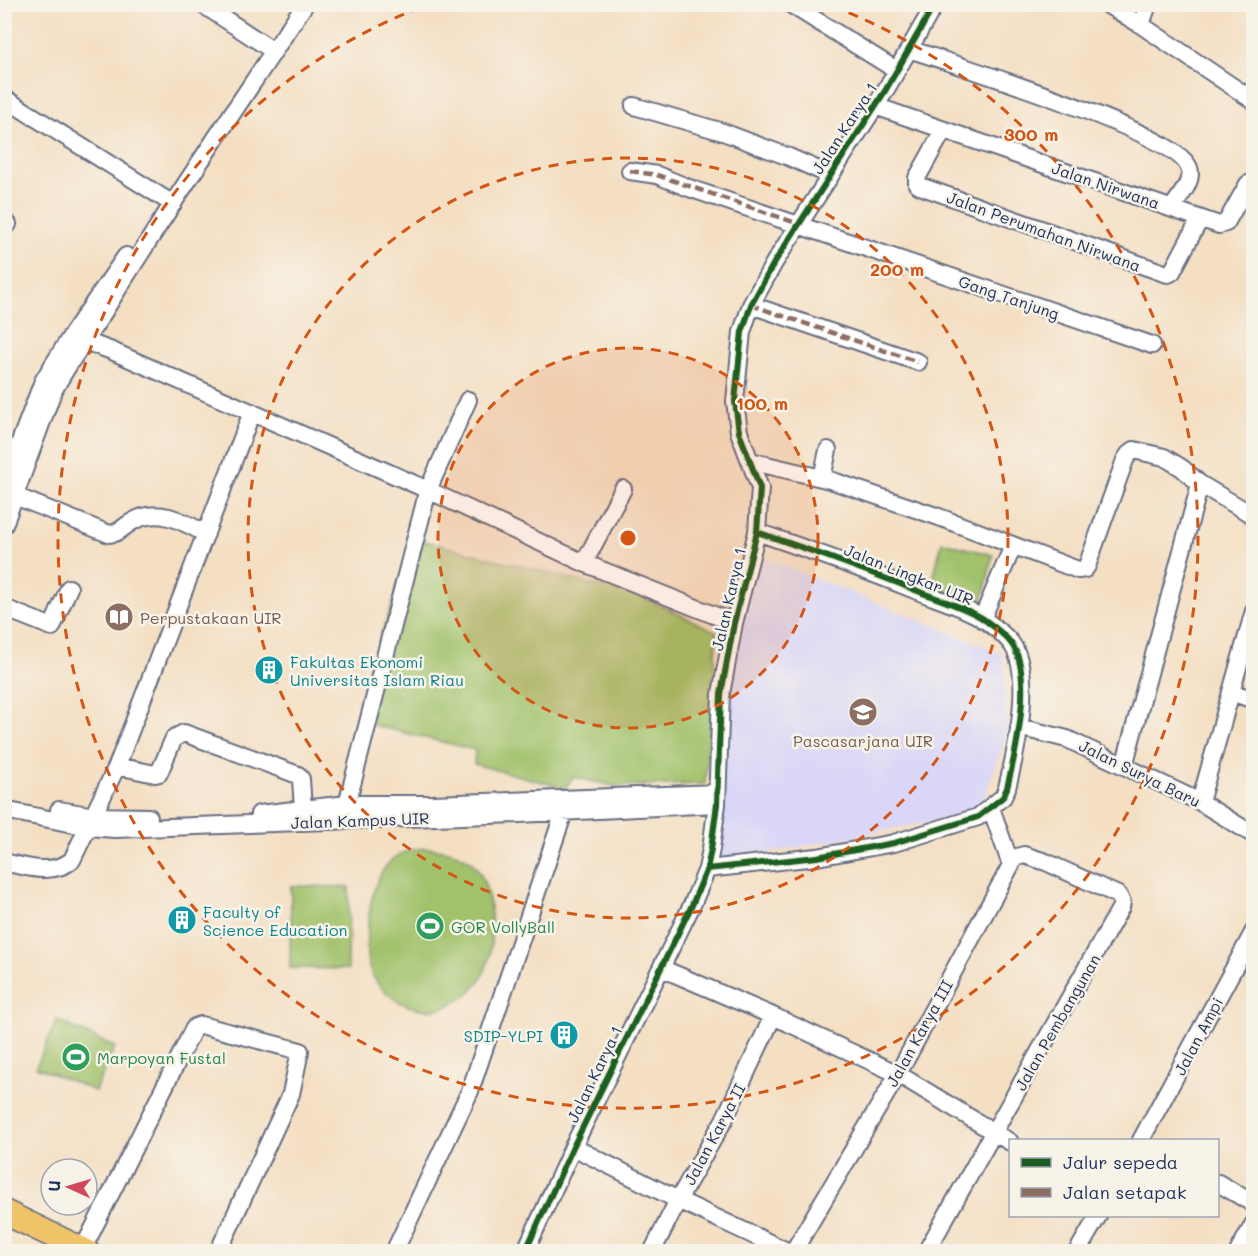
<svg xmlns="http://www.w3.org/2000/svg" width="1258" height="1256" font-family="Mali,sans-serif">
  <rect width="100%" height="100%" fill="#f7f3e8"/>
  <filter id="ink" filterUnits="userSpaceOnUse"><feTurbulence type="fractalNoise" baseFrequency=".0167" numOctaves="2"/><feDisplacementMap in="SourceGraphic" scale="12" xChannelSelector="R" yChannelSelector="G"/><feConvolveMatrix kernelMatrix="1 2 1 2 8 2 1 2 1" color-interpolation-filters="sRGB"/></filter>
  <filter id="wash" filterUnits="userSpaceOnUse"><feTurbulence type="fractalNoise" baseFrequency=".008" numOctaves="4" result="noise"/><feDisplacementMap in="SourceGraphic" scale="24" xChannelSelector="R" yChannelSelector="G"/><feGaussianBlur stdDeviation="1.35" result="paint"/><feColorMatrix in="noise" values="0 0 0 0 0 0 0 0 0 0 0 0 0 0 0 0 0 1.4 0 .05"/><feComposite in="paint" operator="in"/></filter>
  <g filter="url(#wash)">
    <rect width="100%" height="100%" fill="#f4dfc3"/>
    <path fill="#d9d6f7" d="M755 554 1003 654 1008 731 979 812 715 863 721 694Z"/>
    <path fill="#a1c16a" stroke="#5e7864" stroke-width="1.5" d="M417 539 645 598 717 632 705 784 613 786 573 777 565 788 474 764 475 750 368 724 379 640Z
      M942 542 993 555 982 603 930 591Z
      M427 848C444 849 465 853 476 867 494 891 496 947 484 973 474 996 445 1013 420 1009 394 1005 368 982 367 954 366 942 368 929 369 917 371 897 376 873 393 859 403 851 414 849 427 848Z
      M291 886 349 887 348 969 290 968Z
      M57 1020 115 1047 95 1091 36 1067Z"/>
  </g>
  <g filter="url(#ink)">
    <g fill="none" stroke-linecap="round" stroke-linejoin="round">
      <g stroke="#676d81" stroke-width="20">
        <path id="minor" d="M202 4 266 46
          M790 4 896 70
          M1106 4 1141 25 1254 101
          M1141 25 1148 4
          M909 49C953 64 1178 133 1189 168 1194 181 1179 197 1172 208
          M4 98 173 204
          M634 106 723 132 789 157 830 175
          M875 106 1219 225 1226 223 1248 184
          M943 131 917 178V184L920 186 1164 273 1168 274 1172 272 1200 219
          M630 171 657 175 689 188 1152 345
          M4 223 8 224
          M751 305 918 362
          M71 336 112 351 428 490 584 563 734 623
          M750 461 830 480 939 517 1078 570 1085 569 1087 566 1125 460 1129 454 1134 450 1164 457 1182 468 1200 484 1254 516
          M822 478 828 450
          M4 484 43 381 71 336 126 256
          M15 496 109 534C118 534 122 528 130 523 156 506 181 520 206 534
          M4 525 52 394C67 363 90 335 108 305 171 203 239 104 305 4
          M584 563 623 489
          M4 608 52 627 69 588
          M982 619 1013 546
          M1231 692 1254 700
          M1019 727 1067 739 1200 802 1254 835
          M117 766 155 774 159 773 174 738 184 733 298 775 301 779 303 809
          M1124 766 1200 484
          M1200 802 1254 611
          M347 804 428 490 468 400
          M4 810 88 827 115 829 519 814 717 804
          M59 810 94 816 149 817
          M259 814 347 804H433L717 793
          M4 862C26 867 53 876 72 860L117 766 252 412
          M707 869 817 857 894 843 978 817 1003 797 1007 788C1016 752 1033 678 1013 646 1006 635 992 625 982 618 962 606 937 599 915 590 863 569 810 550 757 532
          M661 968 773 1016 898 1074 1010 1142
          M1141 1140 1254 931
          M573 1147 678 1200 789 1252
          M1218 1183 1254 1204
          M83 1249 193 1030 195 1027 201 1025 300 1051 291 1094 218 1252
          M394 1252 470 1091 564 812V802
          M525 1252 573 1147 692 905 707 869 711 849 717 804 721 694 734 623 757 532 760 488 739 432 735 401 742 332 751 305 774 263 885 91 935 4
          M652 1252 678 1200 724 1120 773 1016
          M793 1252 898 1074 1011 865 991 808
          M926 1252 1121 907 1122 902 1118 895 1046 862 1024 855 1014 858 1011 865
          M1077 1252 1098 1216
          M1238 1252 1254 1223"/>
      </g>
      <g stroke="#676d81" stroke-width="27">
        <path id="highway" d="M4 1212 87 1252"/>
      </g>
      <use href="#minor" stroke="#fff" stroke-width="16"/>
      <use href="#highway" stroke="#efc469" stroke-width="24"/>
      <path stroke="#8d6e63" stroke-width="4.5" stroke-dasharray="9 4.5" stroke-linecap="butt" d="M630 171 657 175 799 224
        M751 305 918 362"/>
      <g stroke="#f7f3e8" stroke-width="10">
        <path id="cycleway" d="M707 869 817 857 894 843 978 817 1003 797 1007 788C1016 752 1033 678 1013 646 1006 635 992 625 982 618 962 606 937 599 915 590 863 569 810 550 757 532
          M525 1252 573 1147 692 905 707 869 711 849 717 804 721 694 734 623 757 532 760 488 739 432 735 401 742 332 751 305 774 263 885 91 935 4"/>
      </g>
      <use href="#cycleway" stroke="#1b5e20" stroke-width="6"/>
    </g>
  </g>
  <circle cx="628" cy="538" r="190" fill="#d45514" fill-opacity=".12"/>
  <g fill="none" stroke="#d45514" stroke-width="3" stroke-dasharray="10 8">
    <circle cx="628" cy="538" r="190"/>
    <circle cx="628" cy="538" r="380"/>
    <path d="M832 6A570 570 0 1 1 424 6"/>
  </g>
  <defs>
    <g id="library-disc" transform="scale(1.5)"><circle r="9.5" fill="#8d6e63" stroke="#f7f3e8"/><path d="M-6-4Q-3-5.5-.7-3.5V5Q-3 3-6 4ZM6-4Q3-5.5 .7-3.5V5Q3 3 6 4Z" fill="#fff"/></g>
    <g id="building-disc" transform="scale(1.5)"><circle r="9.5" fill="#0f9aa8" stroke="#f7f3e8"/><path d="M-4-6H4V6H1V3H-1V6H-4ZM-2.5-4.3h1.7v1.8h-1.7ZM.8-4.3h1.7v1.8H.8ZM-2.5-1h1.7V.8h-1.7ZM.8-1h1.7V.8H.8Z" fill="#fff"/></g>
    <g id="university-disc" transform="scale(1.5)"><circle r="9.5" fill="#8d6e63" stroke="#f7f3e8"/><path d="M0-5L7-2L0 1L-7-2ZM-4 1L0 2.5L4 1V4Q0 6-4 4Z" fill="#fff"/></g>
    <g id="stadium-disc" transform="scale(1.5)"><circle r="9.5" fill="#2e9e5b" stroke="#f7f3e8"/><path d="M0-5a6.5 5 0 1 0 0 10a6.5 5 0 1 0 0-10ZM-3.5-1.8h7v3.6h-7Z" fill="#fff"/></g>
  </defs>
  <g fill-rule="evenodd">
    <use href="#library-disc" x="119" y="617"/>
    <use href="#building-disc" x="269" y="670"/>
    <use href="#university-disc" x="863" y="712"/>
    <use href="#building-disc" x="182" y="920"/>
    <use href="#stadium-disc" x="430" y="926"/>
    <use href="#building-disc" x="564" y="1035"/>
    <use href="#stadium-disc" x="76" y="1057"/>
  </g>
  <g text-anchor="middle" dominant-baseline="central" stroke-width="5" stroke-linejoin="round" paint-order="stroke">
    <g font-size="16" fill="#1b2f5e" stroke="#f7f3e8">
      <text transform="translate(844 128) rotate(-57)">Jalan Karya 1</text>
      <text transform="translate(1106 185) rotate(19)">Jalan Nirwana</text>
      <text transform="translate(1044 231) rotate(20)">Jalan Perumahan Nirwana</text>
      <text transform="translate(1009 297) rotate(19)">Gang Tanjung</text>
      <text transform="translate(909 574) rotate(22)">Jalan Lingkar UIR</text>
      <text transform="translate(728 599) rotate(-77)">Jalan Karya 1</text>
      <text transform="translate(1140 773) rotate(26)">Jalan Surya Baru</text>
      <text transform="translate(360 820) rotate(-2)">Jalan Kampus UIR</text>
      <text transform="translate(1057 1022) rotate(-60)">Jalan Pembangunan</text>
      <text transform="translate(919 1033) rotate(-61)">Jalan Karya III</text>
      <text transform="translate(1198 1036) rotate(-62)">Jalan Ampi</text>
      <text transform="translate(594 1074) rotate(-64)">Jalan Karya 1</text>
      <text transform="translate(714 1134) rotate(-62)">Jalan Karya II</text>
    </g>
    <g font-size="16" fill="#785e54" stroke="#f7f3e8" text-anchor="start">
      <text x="140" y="617">Perpustakaan UIR</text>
      <text x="863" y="740" text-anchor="middle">Pascasarjana UIR</text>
    </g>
    <g font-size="16" fill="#0d838f" stroke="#f7f3e8" text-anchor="start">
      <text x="290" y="661">Fakultas Ekonomi<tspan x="290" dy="18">Universitas Islam Riau</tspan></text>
      <text x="203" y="911">Faculty of<tspan x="203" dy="18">Science Education</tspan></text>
      <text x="543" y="1035" text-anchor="end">SDIP-YLPI</text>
    </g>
    <g font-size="16" fill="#27864d" stroke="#f7f3e8" text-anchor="start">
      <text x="451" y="926">GOR VollyBall</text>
      <text x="97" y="1057">Marpoyan Fustal</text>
    </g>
  </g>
  <circle cx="628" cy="538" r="9" fill="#d45514" stroke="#f7f3e8" stroke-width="3"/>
  <g font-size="18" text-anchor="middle" font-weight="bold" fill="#d45514" stroke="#f7f3e8" stroke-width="5" stroke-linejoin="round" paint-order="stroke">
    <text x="1031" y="141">300 m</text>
    <text x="897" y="276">200 m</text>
    <text x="762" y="410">100 m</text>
  </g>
  <rect width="1258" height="1256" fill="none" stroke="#f7f3e8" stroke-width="24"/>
  <rect x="1009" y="1139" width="210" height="78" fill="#f7f3e8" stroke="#9fa5b1" stroke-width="1.5"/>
  <rect x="1021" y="1158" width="30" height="9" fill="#1b5e20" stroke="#9fa5b1" stroke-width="1.5"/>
  <text x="1063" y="1169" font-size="18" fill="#1b2f5e">Jalur sepeda</text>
  <rect x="1021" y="1188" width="30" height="9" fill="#8d6e63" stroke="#9fa5b1" stroke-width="1.5"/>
  <text x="1063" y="1199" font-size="18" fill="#1b2f5e">Jalan setapak</text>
  <g transform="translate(69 1187) rotate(274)"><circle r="28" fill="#f7f3e8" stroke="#9fa5b1" stroke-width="1.5"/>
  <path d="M0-4.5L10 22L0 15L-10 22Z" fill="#d1495b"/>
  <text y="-9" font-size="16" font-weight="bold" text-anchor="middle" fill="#1b2f5e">U</text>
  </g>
</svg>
